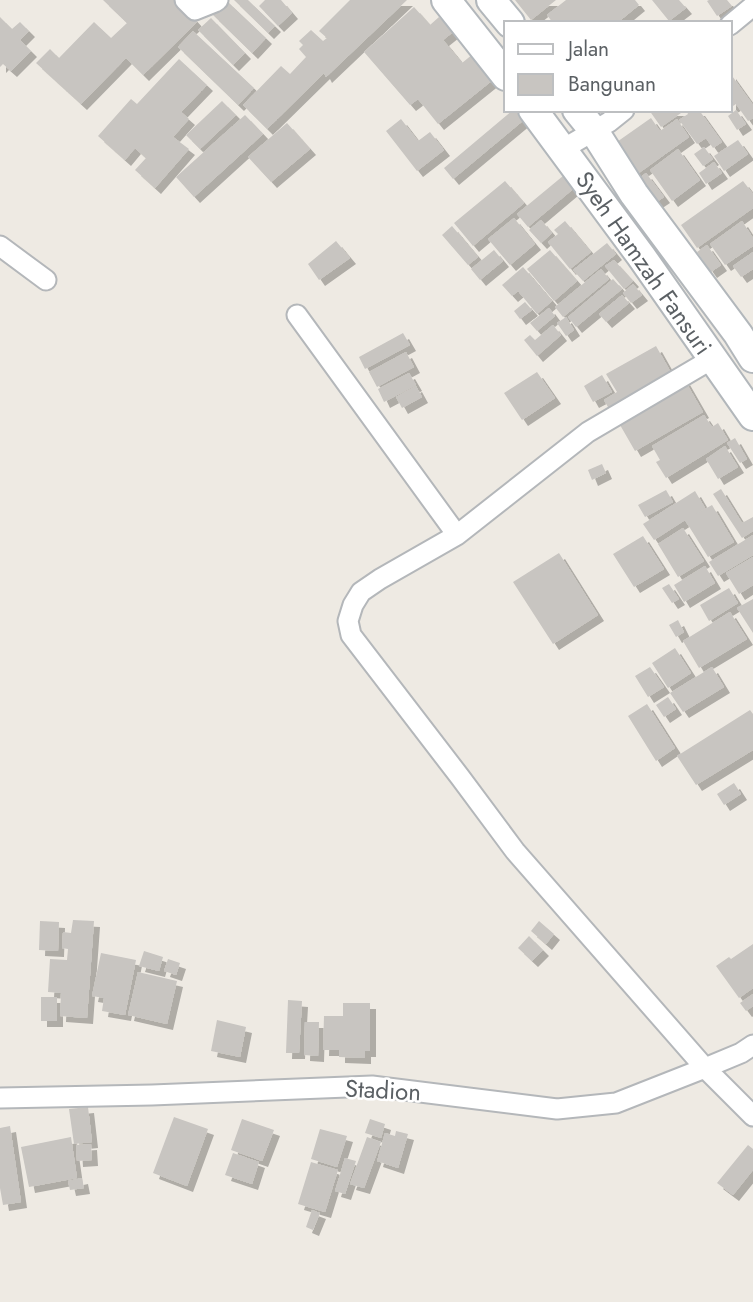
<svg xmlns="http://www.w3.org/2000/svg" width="753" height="1302" font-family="Jost,sans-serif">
  <defs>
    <filter id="shadow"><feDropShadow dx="6" dy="6" stdDeviation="0" flood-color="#0004"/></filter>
  </defs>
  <rect width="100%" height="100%" fill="#eeeae3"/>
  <path fill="#c8c5c1" filter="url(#shadow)" d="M103 0H177L197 22 143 75 126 58 81 104 36 63 50 49 59 58 94 22 111 38 127 23Z
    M234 0H248L275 26 268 33Z
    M265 0H281L292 13 278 26 259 6Z
    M350 0H407L326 77 324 73 267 129 243 105 281 66 290 74 306 57 299 49 303 45 299 41 311 30 323 41 327 38 319 31Z
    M515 0H556L531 20Z
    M566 0H635L639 5 617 23H553L547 15Z
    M652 0H679L686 8 669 21Z
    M709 0H727L732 6 717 16 707 1Z
    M227 1 266 38 252 53 213 15Z
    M414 7 430 25 439 17 453 32 443 40 462 63 473 54 494 79 438 124 418 99 410 105 364 52Z
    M0 17 12 29 20 22 29 31 20 40 31 51 11 71 3 64 0 67Z
    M211 18 245 53 233 65 198 30Z
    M193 31 254 88 238 105 178 47Z
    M179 59 207 85 181 112 189 119 173 137 189 149 155 188 135 170 146 158 135 148 125 160 98 136 131 99 137 104Z
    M730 73 753 105V118L748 121 736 104 730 108Z
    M222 101 236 115 200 149 186 135Z
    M513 110H517L525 119 453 179 444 168Z
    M649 110H679L681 113 661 127Z
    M686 110H699L722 142 713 148 706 138 697 144 679 120 688 114Z
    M736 110 746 124 737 130 728 116Z
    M245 115 263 134 194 197 176 177Z
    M651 118 660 131 677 119 689 137 636 175 614 144Z
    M401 119 418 141 430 132 444 150 417 171 386 131Z
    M287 123 310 149 271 182 248 157Z
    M738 140 748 154 724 171 714 156Z
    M704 147 713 159 703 166 694 154Z
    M678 149 700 180 672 201 650 170Z
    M714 162 722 173 706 184 699 173Z
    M569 171 579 184 528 227 517 214Z
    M646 173 664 197 655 203 638 179Z
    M505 181 524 203 473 246 454 223Z
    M743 181 753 194V208L697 248 681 225Z
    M514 218 535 244 510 265 488 239Z
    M541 220 552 233 541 243 529 230Z
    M565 221 591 252 570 269 548 242 558 234 554 230Z
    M742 221 753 238V246L725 265 710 244Z
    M452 226 478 257 468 265 442 235Z
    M336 241 350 258 319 280 308 264Z
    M607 243 616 254 583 281 573 270Z
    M707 245 721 265 711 272 697 252Z
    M494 250 503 261 480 280 471 269Z
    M550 250 577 281 554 301 527 269Z
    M753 252V269L741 277 733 266Z
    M614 260 633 281 624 289 605 266Z
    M523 267 552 301 537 314 518 291 512 296 502 285Z
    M601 269 609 279 563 317 555 307Z
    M613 279 622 289 576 327 568 317Z
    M633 284 642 295 631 303 623 293Z
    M622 295 629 303 606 322 599 314Z
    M525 302 532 310 520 319 514 311Z
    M549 308 555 316 537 331 530 323Z
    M566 317 574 330 566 336 557 323Z
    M553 325 561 335 537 356 524 340 530 335 535 340Z
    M403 333 410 345 365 369 359 357Z
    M656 346 674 378 612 414 604 400 617 392 606 374Z
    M406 352 414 367 377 387 369 372Z
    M537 372 555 398 522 420 504 393Z
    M409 373 416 385 384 402 378 389Z
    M602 375 612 392 593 402 584 386Z
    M684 379 703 412 635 451 616 418Z
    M416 386 422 397 402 408 396 397Z
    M704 415 712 427 718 423 728 440 666 478 656 462 660 460 652 446Z
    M735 438 747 459 740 463 727 443Z
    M725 446 738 467 718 479 706 459Z
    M602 464 606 473 592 480 588 470Z
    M721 489 742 523 753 517V531L742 538 713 494Z
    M666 490 673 502 645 517 638 505Z
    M695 491 705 508 696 514 712 505 734 542 708 557 685 520 654 540 643 524Z
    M683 528 704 561 678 577 658 544Z
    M753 535V555L718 576 709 562Z
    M643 536 664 569 634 587 613 554Z
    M559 553 598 615 553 644 513 582Z
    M753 557V585L739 594 726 573Z
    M705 566 715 583 684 602 674 585Z
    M669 584 679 599 672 603 662 588Z
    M729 588 738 603 709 621 700 605Z
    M753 599V633L737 608Z
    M730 612 747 639 699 668 683 641Z
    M678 620 684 632 676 637 669 625Z
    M675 648 691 673 668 688 652 663Z
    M650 667 664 687 648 697 635 676Z
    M712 667 724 687 683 712 670 693Z
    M668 697 676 709 664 717 656 705Z
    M647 704 675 748 656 761 628 716Z
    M750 710 753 714V750L696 785 677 756Z
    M734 783 741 794 724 805 717 794Z
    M73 920 94 921 87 1018 60 1016 61 993 48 992 50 959 67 960 68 949 62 948 63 932 71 933Z
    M40 921 59 922 58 951 39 950Z
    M539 921 554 934 546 944 531 931Z
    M529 936 543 950 532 961 518 948Z
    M753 944V988L739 998 716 966 729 957 731 959Z
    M144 951 163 957 159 971 139 966Z
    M101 953 136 960 125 1015 102 1011 104 998 92 996Z
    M168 959 180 963 176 975 164 971Z
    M138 972 177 981 167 1024 128 1015Z
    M753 994V1006L746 1011 740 1003Z
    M41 997H57V1021H41Z
    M288 1000 302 1001 299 1053H286Z
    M343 1003H370V1051H365V1058L339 1057V1050H323L324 1016H343Z
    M217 1020 246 1027 240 1057 211 1051Z
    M305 1022H319L318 1056 304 1055Z
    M88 1107 92 1142 74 1144 69 1109Z
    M174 1117 208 1129 187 1186 153 1173Z
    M242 1119 274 1130 262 1161 231 1150Z
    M370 1119 385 1124 381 1138 365 1133Z
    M10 1126 21 1202 3 1205 0 1188V1128Z
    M320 1129 347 1136 337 1167 311 1159Z
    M396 1131 408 1134 398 1168 377 1161 385 1133 395 1136Z
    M71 1137 77 1178 29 1187 21 1147Z
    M367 1137 381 1142 364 1188 350 1184Z
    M91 1144 92 1160 77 1161 76 1145Z
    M748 1145 753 1149V1170L733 1195 717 1183Z
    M233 1153 259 1162 252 1184 225 1175Z
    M345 1158 356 1161 345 1194 335 1191Z
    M311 1162 338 1170 325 1212 298 1204Z
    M82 1178 84 1188 70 1190 68 1181Z
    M312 1210 320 1213 313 1230 306 1227Z"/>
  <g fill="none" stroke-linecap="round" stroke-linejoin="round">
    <g stroke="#b4b7ba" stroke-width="23">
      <path id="street" d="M185 0 195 10 215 2 218 0
        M730 25 753 6
        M563 149 609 122 624 110
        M0 246 46 280
        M297 315 457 535
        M712 359 588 432 457 535 380 579 361 592 353 605 348 621 351 635 460 777 515 851 705 1068 753 1116
        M0 1098 152 1095 372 1086 557 1109 616 1103 705 1068 741 1053 753 1045"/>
    </g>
    <g stroke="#b2b7bb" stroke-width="32">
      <path id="secondary" d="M446 0 506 76
        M491 0 510 23
        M533 110 641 256 753 416
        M577 110 594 131 634 194 738 334 753 358"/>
    </g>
    <use href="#street" stroke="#fff" stroke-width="19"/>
    <use href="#secondary" stroke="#fff" stroke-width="28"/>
  </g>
  <g text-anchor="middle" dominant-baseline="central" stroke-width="5" stroke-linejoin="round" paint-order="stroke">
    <g font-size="24" fill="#5b6064" stroke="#fff">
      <text transform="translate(644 263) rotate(55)">Syeh Hamzah Fansuri</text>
      <text transform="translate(383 1090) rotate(3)">Stadion</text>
    </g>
  </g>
  <rect x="504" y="21" width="228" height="91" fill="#ffffff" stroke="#bdbfc1" stroke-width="2"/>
  <rect x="518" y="44" width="35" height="10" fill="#ffffff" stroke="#bdbfc1" stroke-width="2"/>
  <text x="568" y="56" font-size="21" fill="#5b6064">Jalan</text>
  <rect x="518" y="74" width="35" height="21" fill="#c8c5c1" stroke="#bdbfc1" stroke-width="2"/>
  <text x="568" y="91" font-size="21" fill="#5b6064">Bangunan</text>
</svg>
